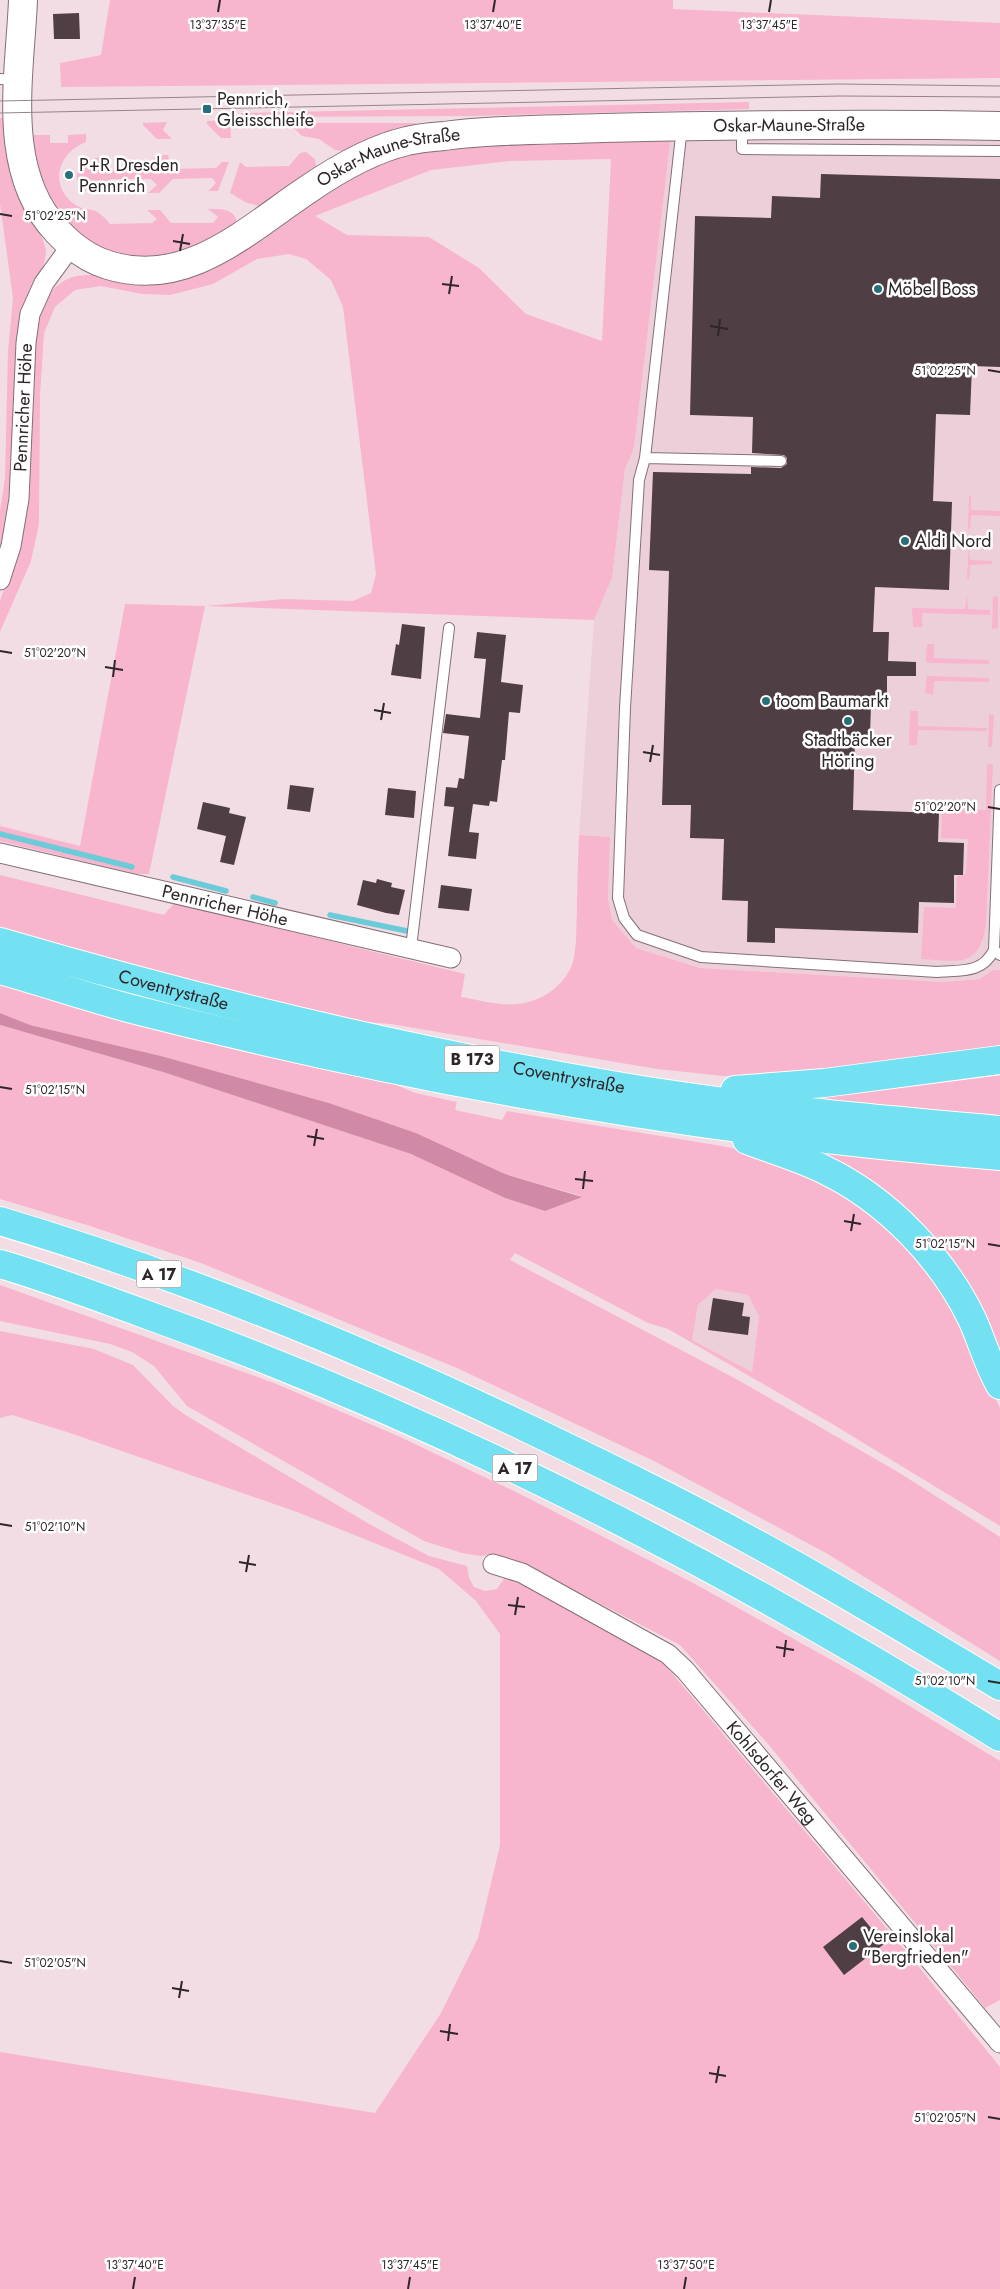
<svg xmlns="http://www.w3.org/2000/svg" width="1000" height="2289" font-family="Jost,sans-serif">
  <rect width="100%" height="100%" fill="#f3dde5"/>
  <path fill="#edcfda" d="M671 135 1000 138V970H993L981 979 942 982 700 968 636 948 612 920 608 898 610 837 579 835 594 620 612 578 625 469 634 448Z
    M716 1289 748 1295 759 1316 752 1372 692 1340 698 1305Z"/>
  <path fill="#f8b5ce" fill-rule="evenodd" d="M110 0H673V9L1000 23V78L61 87 60 63 101 55Z
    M749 102V109L472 116 241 117V113Z
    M0 118H8C9 140 6 165 14 187 20 203 46 237 46 252 45 268 35 285 29 299L12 499 0 553V511L5 478 8 351 13 298 0 204Z
    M230 120 231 138H221L207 124V121Z
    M167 122 163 130 172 139H157L143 125V123Z
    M289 123H454L347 152 335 150 319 139 302 136Z
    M86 134V142C59 152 48 184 74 204 84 211 93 208 99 213 103 216 107 220 110 224L152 223 157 219 147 210H160L171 223H213L218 217 208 209C220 209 236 208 237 224L186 252 152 259 109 253 80 238 42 192 29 135H50V143H68V135Z
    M671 135 634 448 625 469 612 578 594 620 205 606 149 874H135L0 841V826L80 846 125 604 205 606 284 599 353 601 371 593 376 574 343 307 331 280 306 259 289 254 257 259 213 284 170 295 142 294 101 286 75 290 55 307 44 333 40 396 39 524 31 561 0 632V601L19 545 25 523 29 484 33 342C41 297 56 267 107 277 124 281 139 285 156 283 191 280 219 265 247 245L249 248 282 226 285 216 384 159 443 145ZM611 159 602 341 526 314 479 268 429 237 347 235 315 216 431 170 511 161Z
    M306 152 315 159 317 172 264 207 247 203 230 193 240 162 246 167 289 166 300 153Z
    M157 155H168L169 158 162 164 167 169 216 168 222 162H229L218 191H208L216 183 212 178 173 179 159 193H148L157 185 151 179H111L97 194C63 187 76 156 106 157L98 165 104 171 144 170Z
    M969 496 971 497V510L1000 511V516L971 515 970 528 968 529Z
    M969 546 970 560 992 561V564L970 565 969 579 967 578Z
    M967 595 968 609 990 610V615L922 613V627H913L912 608 965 609Z
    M998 596V628L992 629 993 597Z
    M927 644H934V658L989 660V664L928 663 926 662Z
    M927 676 989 678V682L934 681 933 695 925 693Z
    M910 711H918V726L986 728 987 731 918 730 917 745H909Z
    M989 714 994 715 992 747H988Z
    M987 764H993L992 784 986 924C979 969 959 961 921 959L924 907 956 908 957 877 966 874 968 839 941 838 942 809 986 810Z
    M579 835 610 837 608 898 612 920 636 948 700 968 942 982 980 979 993 970H1000V1052L809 1075 724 1076 657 1069 391 1024 341 1020 252 1001 0 929V875L164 915 174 903 465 974 461 997C480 1000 499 1006 518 1004 541 1002 566 985 573 962 577 946 576 928 577 912 577 886 578 861 579 835Z
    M0 980 378 1077 415 1093 457 1102 455 1110 502 1120 507 1111 716 1145 767 1155 846 1188 937 1275 1000 1408V1526L834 1425 668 1329 648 1323 515 1253 510 1260 738 1380 898 1472 1000 1537V1661L826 1553 652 1460 457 1368 201 1263 87 1225 0 1199V1025L163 1072 411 1154 505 1198 545 1211 581 1196 505 1174 416 1133 329 1103 161 1056 30 1025 0 1013ZM716 1289 748 1295 759 1316 752 1372 692 1340 698 1305Z
    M1000 1067V1118L760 1094Z
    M804 1147 1000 1163V1365L978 1313Z
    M0 1285 274 1383 398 1436 520 1494 695 1584 860 1676 1000 1761V2000L985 2008 768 1744 680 1645 519 1562 494 1554 481 1556 462 1553 424 1541 187 1406 154 1366 132 1352 110 1344 0 1321Z
    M0 1331 94 1349 133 1365 173 1406 187 1416 371 1525 429 1556 467 1566 469 1578 474 1587 485 1591 497 1589 505 1577 515 1574 660 1659 910 1956 1000 2067V2289H0V2052L375 2113 441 2013 478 1938 500 1845V1634L476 1601 439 1569 297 1512 70 1433 12 1415 0 1418Z"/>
  <path fill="#d08aa5" d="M0 1013 30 1025 161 1056 329 1103 416 1133 505 1174 582 1197 545 1211 505 1198 411 1154 163 1072 0 1025Z"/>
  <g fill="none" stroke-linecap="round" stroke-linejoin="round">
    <path stroke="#6ccbd9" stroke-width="5.5" d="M0 834 132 867
      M173 877 226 891
      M253 897 275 903
      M330 915 407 931"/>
  </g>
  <path fill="#4f3e44" d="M79 13 80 39H54L53 14Z
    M821 174 1000 179V367L972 366 970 415 936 414 933 501 952 502 949 590 875 587 873 632H889L888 661 916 662V676H887V704H871L870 735H855L853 810 939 813 938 842 964 843 963 875H954V903L919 902 918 933 775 928V943L747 942 748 901 722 900 724 839 690 838 691 805H662L669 571 649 570 653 472 751 474V467L781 468 787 464V458L784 455 752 453 753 417 690 415 695 216 771 218 772 196 820 198Z
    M402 624 425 627 421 679 391 675 396 644 399 645Z
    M477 632 506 635 501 682 523 685 520 713 509 712 505 760H502L497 802 490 801 489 806 473 804 469 832 479 833 476 859 448 856 454 807 444 806 446 787 457 788 459 778 464 779 469 736 443 733 446 714 480 718 486 659 474 658Z
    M290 785 314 788 310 812 287 809Z
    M388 788 416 791 414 818 385 815Z
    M203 802 230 808 229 813 246 817 234 865 220 862 226 836 197 829Z
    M377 879 392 883 391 887 405 890 399 915 386 913 357 905 363 880 376 883Z
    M441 885 472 889 469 911 438 908Z
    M713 1298 744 1303 742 1316 750 1317 748 1335 708 1330Z
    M862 1917 884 1944 844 1975 823 1947Z"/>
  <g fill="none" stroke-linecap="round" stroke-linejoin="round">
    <g stroke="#837077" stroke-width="12">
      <path id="lane" d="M0 79 18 80
        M742 126V149L1000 151
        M682 127 645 458 781 461
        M645 458 639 480 625 708 618 898 624 918 637 935 701 957 937 972C961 970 982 974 994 950
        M1000 790 994 950 1000 955
        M411 948 449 628"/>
    </g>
    <g stroke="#837077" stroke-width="21">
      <g id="street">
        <path id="s1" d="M0 580 11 546 19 499 26 343 30 314 44 283 71 246"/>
        <path id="s2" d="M0 853 451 958"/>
        <path id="s3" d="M493 1564 522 1573 668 1654 685 1670 1000 2043"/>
      </g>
    </g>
    <g stroke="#837077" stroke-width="30">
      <g id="secondary">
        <path id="s4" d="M23 0C20 75 0 171 57 231 71 246 88 259 108 265 186 290 247 230 307 190 336 170 372 149 407 141 418 138 432 137 444 136 497 129 551 130 604 128 736 125 868 123 1000 126"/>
      </g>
    </g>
    <g stroke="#fff" stroke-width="30">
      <g id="highway">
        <path id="s5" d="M0 942C205 1002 413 1052 623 1087 748 1108 874 1119 1000 1130"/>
        <path d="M0 970C42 982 85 996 128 1008 413 1081 706 1133 1000 1156"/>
        <path d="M735 1090 824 1083 1000 1060"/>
        <path d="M747 1140C773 1150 801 1158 825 1170 887 1200 942 1257 972 1319 982 1341 988 1364 1000 1385"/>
        <path d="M0 1221C181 1275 357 1347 527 1428 604 1465 681 1502 755 1543 838 1588 919 1638 1000 1686"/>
        <path d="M0 1264C48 1278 95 1296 142 1313 445 1421 728 1568 1000 1737"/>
      </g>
    </g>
    <use href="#lane" stroke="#fff" stroke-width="10"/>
    <use href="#street" stroke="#fff" stroke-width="19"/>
    <use href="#secondary" stroke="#fff" stroke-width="28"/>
    <use href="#highway" stroke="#74e1f2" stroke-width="28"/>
    <path stroke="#94858a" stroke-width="1" d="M0 101 839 84 1000 86
      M0 113 840 96 1000 97"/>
  </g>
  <path fill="none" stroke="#2e2629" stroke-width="2" d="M218 12 220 0M493 12 495 0M769 12 771 0M0 214 12 216M173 241 190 244M180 251 183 234M442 284 459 286M449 294 452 276M710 326 728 329M718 336 720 319M988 370 1000 372M0 651 12 653M105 667 123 670M113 677 115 660M374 710 391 713M381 720 384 703M643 752 660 755M650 762 653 745M988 807 1000 809M0 1087 12 1089M307 1136 324 1139M314 1146 317 1129M575 1179 593 1181M583 1189 585 1171M844 1221 861 1224M851 1231 854 1214M988 1244 1000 1246M0 1524 12 1526M239 1562 256 1565M246 1572 249 1555M508 1605 525 1607M515 1615 518 1597M776 1647 794 1650M784 1657 786 1640M988 1681 1000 1683M0 1961 12 1963M172 1988 189 1991M179 1998 182 1981M440 2031 458 2034M448 2041 450 2024M709 2073 726 2076M716 2083 719 2066M988 2117 1000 2119M133 2289 135 2277M408 2289 410 2277M684 2289 686 2277"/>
  <g fill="#27707a" stroke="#fff" stroke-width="2">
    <rect x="202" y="104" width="10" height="10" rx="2.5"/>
    <circle cx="69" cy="175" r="5"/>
    <circle cx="878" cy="289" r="5"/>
    <circle cx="905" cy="541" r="5"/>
    <circle cx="766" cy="701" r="5"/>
    <circle cx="848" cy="721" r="5"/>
    <circle cx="853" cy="1946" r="5"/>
  </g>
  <g text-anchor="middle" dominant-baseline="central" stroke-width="5" stroke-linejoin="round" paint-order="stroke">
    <g fill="#fff" stroke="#6d6769" stroke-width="1">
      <rect x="444.5" y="1045.5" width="55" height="27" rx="4"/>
      <rect x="136.5" y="1260.5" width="45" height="27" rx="4"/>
      <rect x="492.5" y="1454.5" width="45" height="27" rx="4"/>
    </g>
    <g font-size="16" font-weight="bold" fill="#2e2629">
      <text x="472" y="1059">B 173</text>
      <text x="159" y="1274">A 17</text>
      <text x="515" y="1468">A 17</text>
    </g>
    <g font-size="18" fill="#2e2629" stroke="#fff" text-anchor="start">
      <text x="217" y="99">Pennrich,<tspan x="217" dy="21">Gleisschleife</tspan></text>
      <text x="79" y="165">P+R Dresden<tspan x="79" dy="21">Pennrich</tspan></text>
      <text x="888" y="289">Möbel Boss</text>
      <text x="915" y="541">Aldi Nord</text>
      <text x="776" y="701">toom Baumarkt</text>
      <text x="848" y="740" text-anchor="middle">Stadtbäcker<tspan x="848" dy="21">Höring</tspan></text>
      <text x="863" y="1936">Vereinslokal<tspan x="863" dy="21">"Bergfrieden"</tspan></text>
    </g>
    <g font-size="18" fill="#2e2629" stroke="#fff">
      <text stroke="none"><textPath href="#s4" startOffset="1019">Oskar-Maune-Straße</textPath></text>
      <text stroke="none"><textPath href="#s4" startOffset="614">Oskar-Maune-Straße</textPath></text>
      <text stroke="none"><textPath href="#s1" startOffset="175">Pennricher Höhe</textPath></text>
      <text stroke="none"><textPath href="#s2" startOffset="231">Pennricher Höhe</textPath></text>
      <text stroke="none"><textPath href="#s5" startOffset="180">Coventrystraße</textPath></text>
      <text stroke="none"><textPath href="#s5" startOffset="585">Coventrystraße</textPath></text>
      <text stroke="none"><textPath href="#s3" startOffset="355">Kohlsdorfer Weg</textPath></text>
    </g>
  </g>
  <g font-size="12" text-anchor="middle" fill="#2e2629" stroke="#fff" stroke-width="5" stroke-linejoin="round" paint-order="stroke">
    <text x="218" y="29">13°37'35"E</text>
    <text x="493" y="29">13°37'40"E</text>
    <text x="769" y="29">13°37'45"E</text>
    <text x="55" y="220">51°02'25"N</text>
    <text x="945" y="375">51°02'25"N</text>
    <text x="55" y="657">51°02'20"N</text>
    <text x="945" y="811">51°02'20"N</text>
    <text x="55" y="1094">51°02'15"N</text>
    <text x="945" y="1248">51°02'15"N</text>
    <text x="55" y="1531">51°02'10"N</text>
    <text x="945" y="1685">51°02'10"N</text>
    <text x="55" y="1967">51°02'05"N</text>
    <text x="945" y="2122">51°02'05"N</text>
    <text x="135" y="2269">13°37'40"E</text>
    <text x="410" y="2269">13°37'45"E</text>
    <text x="686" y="2269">13°37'50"E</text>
  </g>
</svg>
